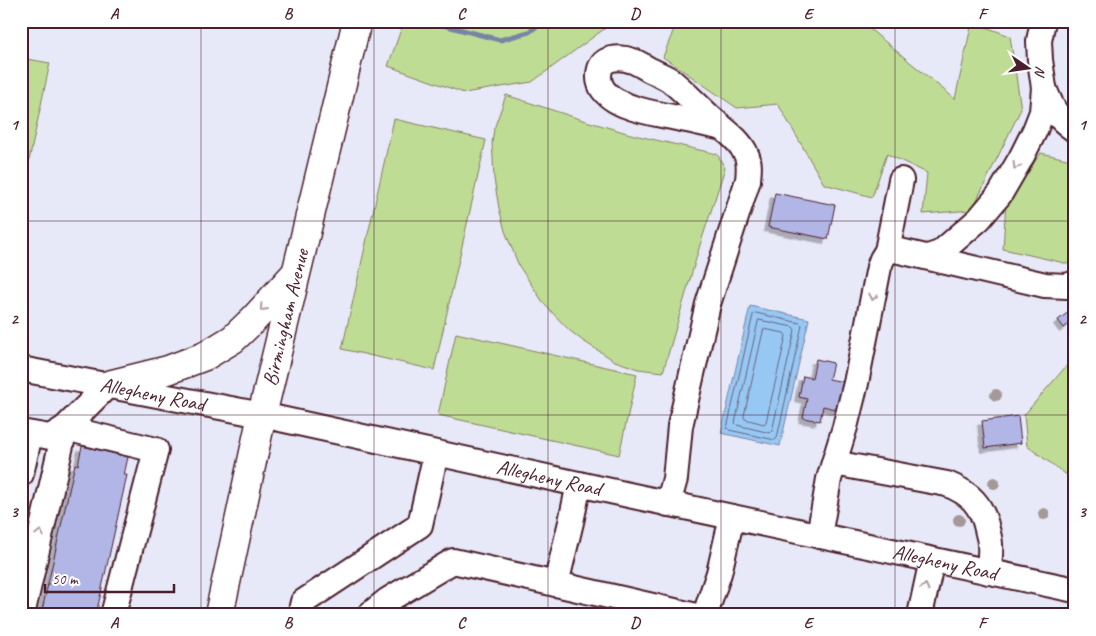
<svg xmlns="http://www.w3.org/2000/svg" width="1096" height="636" font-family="Caveat,sans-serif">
  <defs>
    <filter id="shadow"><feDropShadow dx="-4.5" dy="4.5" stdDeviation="0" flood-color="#0004"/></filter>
  </defs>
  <rect width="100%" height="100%" fill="#e8e9f8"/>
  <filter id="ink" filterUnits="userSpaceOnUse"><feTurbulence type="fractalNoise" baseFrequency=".02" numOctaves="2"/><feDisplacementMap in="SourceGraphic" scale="10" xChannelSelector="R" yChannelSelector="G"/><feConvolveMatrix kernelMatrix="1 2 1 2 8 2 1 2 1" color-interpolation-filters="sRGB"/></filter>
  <g filter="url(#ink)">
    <path fill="#bedc94" stroke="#847e60" d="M404 21H615L532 82 464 93 388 66Z
      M677 21H860L955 99 972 22 1010 36 1021 109 972 210 923 214 927 173 887 154 872 197 824 184 778 104 737 108 663 57Z
      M21 58 50 63 21 198Z
      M506 95 586 121 634 135 717 154 725 168 700 245 663 372 638 369 615 361 583 341 569 330 545 305 519 266 505 231 499 208 494 179 493 158 492 143 494 129Z
      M394 119 486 140 434 370 342 349Z
      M1041 153 1075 161V263L1073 265 1003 249 1006 201Z
      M456 333 637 374 619 455 438 415Z
      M1075 356V481L1027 446 1024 415Z"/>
    <path fill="#97c8f4" stroke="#7884a4" d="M750 306 809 319 780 446 721 433Z"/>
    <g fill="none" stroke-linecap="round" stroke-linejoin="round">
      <path stroke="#69637b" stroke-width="1" d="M756 313 800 323 802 325 777 438 775 440 729 430 727 428 753 315Z
        M759 320 793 327 795 330 772 431 770 433 737 425 735 423 758 322Z
        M764 329 784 333 786 336 766 422 764 424 745 419 744 417Z"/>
      <path stroke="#7884a4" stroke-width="5" d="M428 21 500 40 529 32 544 21"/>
    </g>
    <path fill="#b2b6e7" stroke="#4a1f2b" filter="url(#shadow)" d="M775 193 835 205 828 239 768 227Z
      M1074 308 1075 310V319L1064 328 1058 320Z
      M816 359 833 363 829 379 844 382 838 410 823 406 820 421 803 418 807 399 799 397 803 376 812 378Z
      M1018 416 1021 443 985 448 982 421Z
      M82 446 128 457 124 475H127L96 615H41L75 464 78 465Z"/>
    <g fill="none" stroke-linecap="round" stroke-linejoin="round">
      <g stroke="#4a1f2b" stroke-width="28">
        <g id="minor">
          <path d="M1044 88C1053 110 1055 116 1075 130"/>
          <path d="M887 251 894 250 904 252 1045 285 1067 286 1075 283"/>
          <path d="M928 257 940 253 979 219 1000 194 1021 158 1035 130 1042 112 1044 88 1040 60 1039 41 1043 21"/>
          <path id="s1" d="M21 369 262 415 638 497 1075 590"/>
          <path d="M21 432 50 437 65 428 108 385"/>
          <path d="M834 463 947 484C970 493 982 505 987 529 988 534 990 539 990 545 991 553 989 563 989 572"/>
          <path d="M21 474 30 434"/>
          <path d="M579 484 571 522 556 584 692 615"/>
          <path d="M668 504 675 479 680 426 708 304 748 180C749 170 750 162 746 154 739 138 721 128 709 116 696 104 684 91 670 80 664 76 656 73 650 70 644 67 639 63 633 61 622 57 604 56 600 69 590 106 654 113 677 118 692 121 707 124 722 128"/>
          <path d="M819 536 829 479 845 427 856 383 879 267 882 259 887 251 901 180"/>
          <path d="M22 615 65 428 156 450 113 615"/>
          <path d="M300 615 303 602 420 525 436 453"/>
          <path d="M369 615 388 600 453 561 556 584"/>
          <path d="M705 615 719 573 732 517"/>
          <path d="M920 615 932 560"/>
        </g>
      </g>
      <g stroke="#4a1f2b" stroke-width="31">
        <g id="major">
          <path d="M108 385 168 370 205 356 233 339 254 319 295 274"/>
          <path id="s2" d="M219 615 262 415 357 21"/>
        </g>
      </g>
      <use href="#minor" stroke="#fff" stroke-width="24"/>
      <use href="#major" stroke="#fff" stroke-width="28"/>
    </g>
    <g fill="#a49998">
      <circle cx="996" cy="395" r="6"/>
      <circle cx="994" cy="483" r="6"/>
      <circle cx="1044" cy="514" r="6"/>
      <circle cx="959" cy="520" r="6"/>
    </g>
    <defs><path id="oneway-chevron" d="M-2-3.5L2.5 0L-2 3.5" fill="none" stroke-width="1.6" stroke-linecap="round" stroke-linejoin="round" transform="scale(1.25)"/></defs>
    <g stroke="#ae9aa0">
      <use href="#oneway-chevron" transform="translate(1016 166) rotate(121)"/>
      <use href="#oneway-chevron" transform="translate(873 297) rotate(102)"/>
      <use href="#oneway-chevron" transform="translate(263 308) rotate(132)"/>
      <use href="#oneway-chevron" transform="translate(40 533) rotate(-77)"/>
      <use href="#oneway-chevron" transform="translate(925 587) rotate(-77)"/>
    </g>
  </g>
  <path fill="none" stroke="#4a1f2b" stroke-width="1" stroke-opacity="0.55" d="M201 21V615M374 21V615M548 21V615M721 21V615M895 21V615M21 221H1075M21 415H1075"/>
  <g text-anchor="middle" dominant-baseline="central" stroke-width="4" stroke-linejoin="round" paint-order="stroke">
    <g font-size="21" fill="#4a1f2b" stroke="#fff">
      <text stroke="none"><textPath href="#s2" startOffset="305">Birmingham Avenue</textPath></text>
      <text stroke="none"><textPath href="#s1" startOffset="134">Allegheny Road</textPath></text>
      <text stroke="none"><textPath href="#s1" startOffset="539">Allegheny Road</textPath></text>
      <text stroke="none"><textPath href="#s1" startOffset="944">Allegheny Road</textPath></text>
    </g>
  </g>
  <rect width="1096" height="636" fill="none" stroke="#fff" stroke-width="55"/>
  <g transform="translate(1028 68) rotate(103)" stroke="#ffffff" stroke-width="4" paint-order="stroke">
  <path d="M0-4L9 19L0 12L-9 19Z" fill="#4a1f2b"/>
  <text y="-8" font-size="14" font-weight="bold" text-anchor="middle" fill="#4a1f2b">N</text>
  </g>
  <path d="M45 584v8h129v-8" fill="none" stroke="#4a1f2b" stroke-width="2.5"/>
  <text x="52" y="584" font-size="15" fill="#4a1f2b" stroke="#ffffff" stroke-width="4" paint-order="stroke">50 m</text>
  <rect x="28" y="28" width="1040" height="580" fill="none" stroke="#4a1f2b" stroke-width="2"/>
  <g font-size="16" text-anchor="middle" font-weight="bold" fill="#4a1f2b">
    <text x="114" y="19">A</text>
    <text x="288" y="19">B</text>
    <text x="461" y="19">C</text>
    <text x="635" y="19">D</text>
    <text x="808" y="19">E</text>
    <text x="982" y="19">F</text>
    <text x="14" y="130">1</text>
    <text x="1082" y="130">1</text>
    <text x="14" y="324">2</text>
    <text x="1082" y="324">2</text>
    <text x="14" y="517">3</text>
    <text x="1082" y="517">3</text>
    <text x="114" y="628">A</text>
    <text x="288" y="628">B</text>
    <text x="461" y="628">C</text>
    <text x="635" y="628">D</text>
    <text x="808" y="628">E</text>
    <text x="982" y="628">F</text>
  </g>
</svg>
